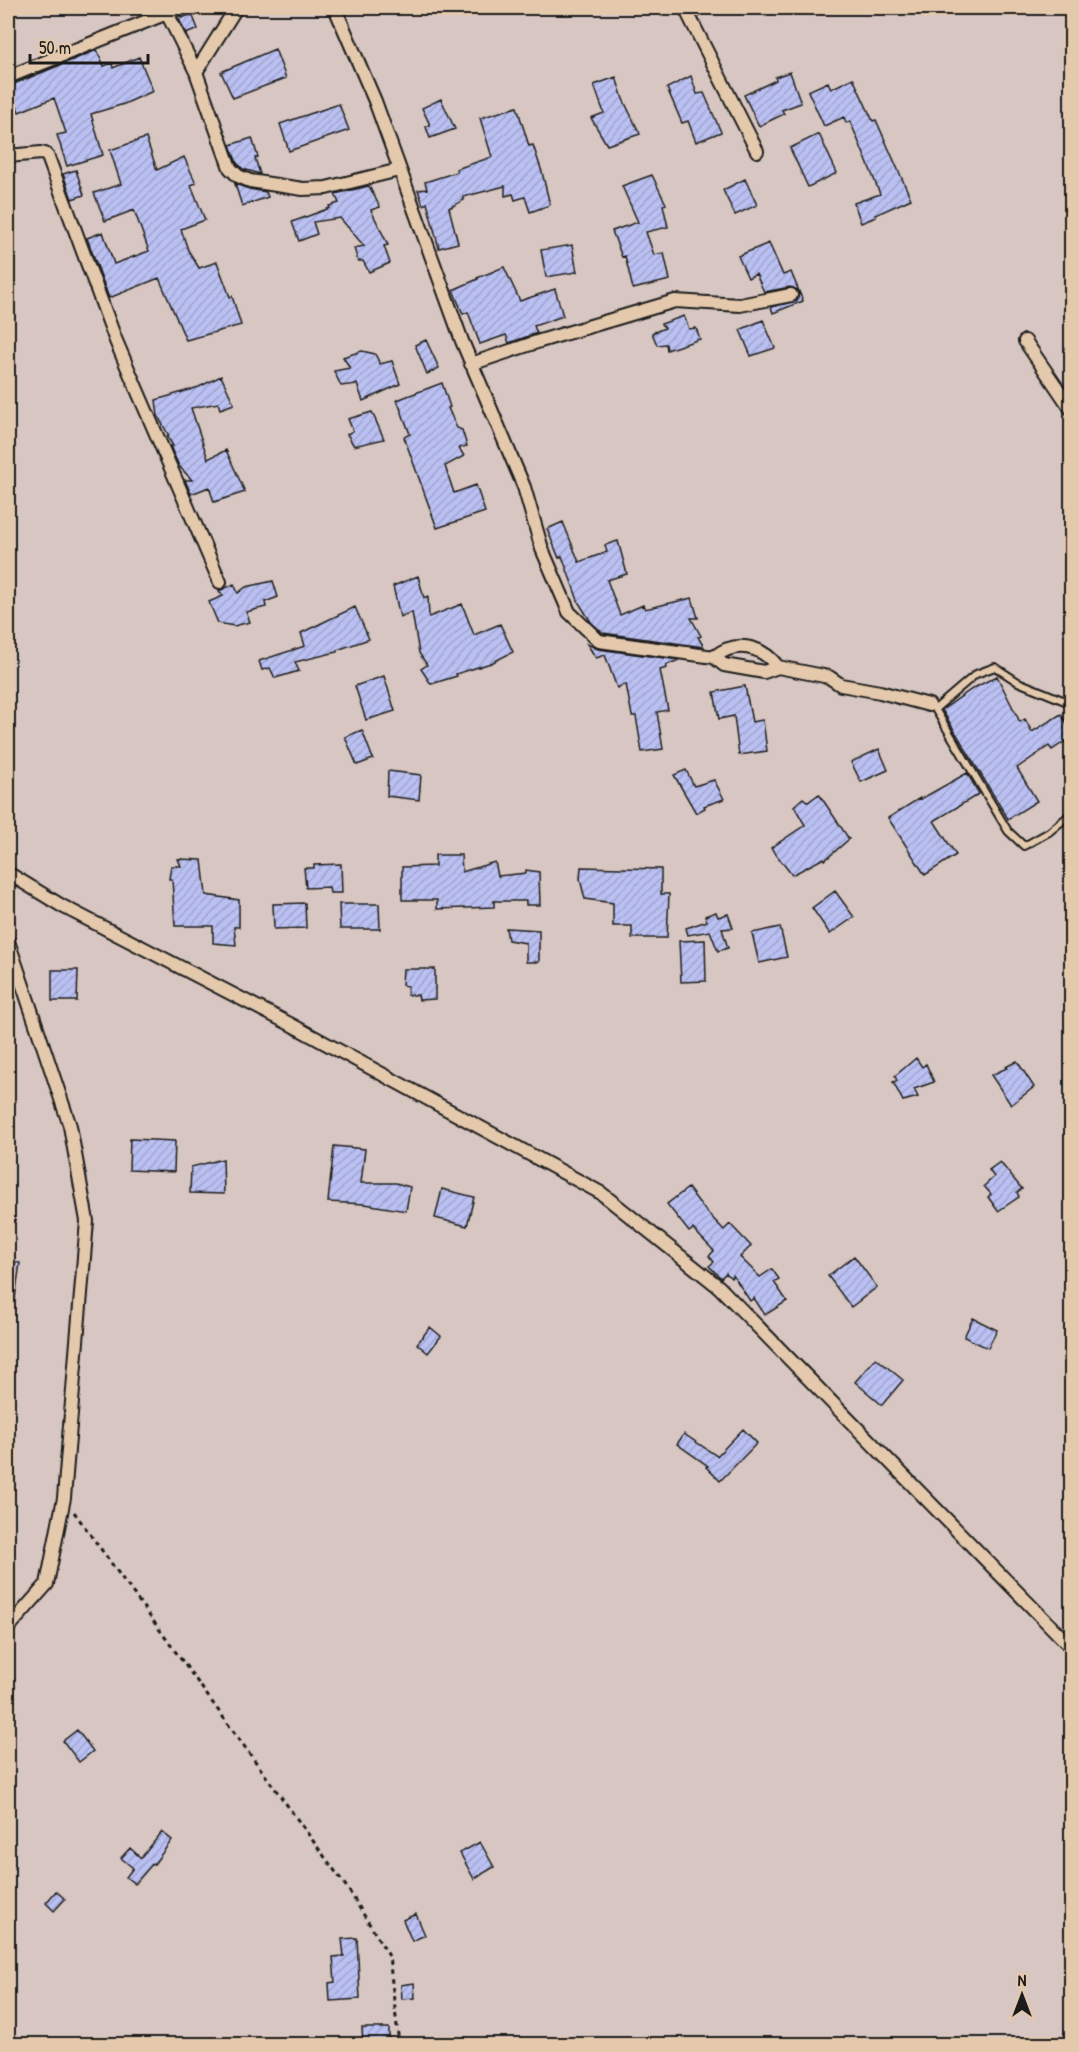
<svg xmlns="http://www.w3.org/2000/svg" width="1079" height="2052" font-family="'Patrick Hand',sans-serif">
  <defs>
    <pattern id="building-hatch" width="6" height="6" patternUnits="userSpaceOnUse" patternTransform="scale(1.5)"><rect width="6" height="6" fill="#bac0f1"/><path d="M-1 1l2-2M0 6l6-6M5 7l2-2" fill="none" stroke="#9fa4ce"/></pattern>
  </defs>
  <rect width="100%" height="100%" fill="#d7c6c1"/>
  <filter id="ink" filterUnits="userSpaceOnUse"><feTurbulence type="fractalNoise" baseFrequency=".0167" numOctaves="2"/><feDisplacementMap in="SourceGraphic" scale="12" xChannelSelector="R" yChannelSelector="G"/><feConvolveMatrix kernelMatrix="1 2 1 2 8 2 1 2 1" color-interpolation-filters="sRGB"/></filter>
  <g filter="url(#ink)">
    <path fill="url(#building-hatch)" stroke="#1c1c1c" stroke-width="1.5" d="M192 14 198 29 186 34 179 19Z
      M275 49 286 78 233 98 221 72Z
      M97 50 104 66 112 63 113 68 139 57 153 91 124 104 91 114 103 155 67 166 57 135 66 133 54 98 19 112 9 86Z
      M790 72 801 103 782 110 784 114 759 126 744 95 776 80 775 77Z
      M691 76 697 94 704 93 721 132 696 142 688 121 682 123 667 88Z
      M616 77 623 99 640 134 607 145 591 118 604 113 594 85Z
      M853 78 873 121 876 120 911 199 875 215 876 217 861 223 854 203 880 194 870 169 850 121 846 123 844 117 824 126 808 91 828 82 831 89Z
      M441 99 455 129 430 138 426 127 430 125 422 108Z
      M339 104 349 130 289 151 280 124Z
      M517 107 529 146 533 145 542 172 550 205 530 212 525 197 515 200 513 194 505 196V186L463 197 464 200 449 208 458 243 439 248 427 203 423 205 418 190 427 189 425 182 457 172 456 169 492 157 480 118Z
      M819 134 837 173 808 187 790 148Z
      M146 138 157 170 184 157 196 183 191 185 205 220 181 229 188 250 199 268 217 262 230 297 232 296 241 325 186 340 159 278 109 298 87 238 103 232 114 264 149 251 134 210 105 221 94 193 121 184 110 150Z
      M252 138 258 157 255 158 260 174 243 169 237 163 230 145Z
      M76 170 84 195 72 199 63 174Z
      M652 175 666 204 663 205 668 227 646 232 654 255 664 253 670 280 633 289 625 256 622 257 612 231 638 222 622 186Z
      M745 179 757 205 735 215 723 190Z
      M235 184 249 189 266 192 268 197 242 206Z
      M369 186 380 207 371 210 388 245 384 246 390 263 369 272 363 261H358L354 248 364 246 340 218 313 222 317 234 299 241 292 222 330 208 329 206 339 203 335 194Z
      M769 243 783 275 791 272 803 301 773 313 771 307 797 301 799 294 798 290 790 287 764 292 756 274 748 278 738 256Z
      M572 245 577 272 546 277 541 250Z
      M504 267 520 301 555 289 563 316 534 326 537 333 509 343 506 335 480 344 468 312 463 314 453 290 478 279 477 278Z
      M684 316 689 329 696 328 700 339 667 350 666 344 657 345 652 333 665 328 661 324Z
      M763 320 775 348 751 356 740 330Z
      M426 340 439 368 427 374 415 345Z
      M362 351 375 354 380 364 392 361 400 384 363 401 357 384 341 386 334 371 350 368 343 357Z
      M221 376 234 404 220 409 218 403 191 408 208 459 226 450 245 492 214 502 209 487 191 494 185 480H192L179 466 170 446H173L167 436H169L158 416 156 400 199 387Z
      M442 383 450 407 448 408 457 428 462 430 467 446 459 448 464 456 445 466 454 493 476 485 485 512 437 528 404 437 410 434 397 400Z
      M372 412 384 439 354 446 347 434 353 431 348 419Z
      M563 522 579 562 607 552 605 545 618 541 627 574 607 580 620 615 643 605 645 609 692 598 698 618H691L701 636 698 637 704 647 603 633 591 622 579 603 562 556 559 558 547 529Z
      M418 576 424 598 428 596 429 617 462 604 474 635 500 624 513 652 491 663 456 674 457 676 431 684 421 669 427 665 419 653 412 612 400 617 393 586Z
      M273 581 278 597 265 602 266 607 246 612 250 622 234 626 218 623 209 602 223 596 219 591 234 584 238 593 246 587Z
      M355 607 369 639 337 650V652L295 662 299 671 275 678 270 668 262 670 259 661 305 646 301 633Z
      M587 644 598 649 679 660 666 665 667 668 660 670 668 710 657 712 663 749 642 752 636 716H632L626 684 617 688 605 655 596 658Z
      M384 676 395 711 366 720 355 686Z
      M997 676 1020 722 1025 719 1032 732 1061 714 1071 730V737L1052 750 1049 746 1017 768 1037 801 1008 819 942 710 972 689Z
      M745 686 752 722 763 720 767 751 739 755 734 716 719 719 714 692Z
      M362 730 373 759 357 765 345 737Z
      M879 749 888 770 861 782 851 762Z
      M686 770 694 786 714 780 724 799 704 806 705 808 696 813 674 775Z
      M388 771 421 775 419 800 387 796Z
      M967 773 979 794 934 821 956 855 925 875 888 818 920 798 921 799Z
      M819 794 849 839 825 860 824 858 792 875 771 848 805 825 794 806 803 798 808 802Z
      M435 855H461L462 872 495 862 498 876 526 873V870L539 872 540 905H526V901H494V907L437 909V900H402V867L435 866Z
      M178 859 202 860 206 895 239 900V927H234L236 945 213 943V926H175L172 879H169L171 866H181Z
      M341 864 342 893H330L329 887 306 888 304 868H314V865Z
      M581 867 661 869V894H669L667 938H632V926H613V903L585 899 580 879Z
      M835 891 854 917 830 934 812 908Z
      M305 903 306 928 274 929 273 904Z
      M339 904H379L380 929H340Z
      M716 912 718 917 728 914 733 928 722 929 728 948 718 951 710 931 688 935 686 928 707 921 705 916Z
      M780 927 787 957 759 963 752 933Z
      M506 928 539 930V962H526V943L508 940Z
      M705 940 706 981 681 982 679 941Z
      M403 969H435V999L419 1000 418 995H407L408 986 402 985Z
      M52 970H78L77 1001H52Z
      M916 1058 922 1067 926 1064 934 1082 914 1089 918 1097 903 1101 893 1082 897 1081 895 1076Z
      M1017 1061 1034 1087 1011 1105 991 1075 1007 1068 1006 1067Z
      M130 1139 175 1141 174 1172 129 1170Z
      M334 1146 365 1149 361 1183H396L410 1187 406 1211 365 1204 328 1202Z
      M223 1159 224 1194 190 1193 191 1167Z
      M1000 1162 1022 1189 1017 1192 1019 1197 998 1211 988 1197 991 1194 984 1186 994 1177 989 1170Z
      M688 1188 704 1209 724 1230 730 1224 751 1246 740 1257 760 1277 772 1269 779 1279 774 1282 787 1301 765 1315 754 1298 750 1301 733 1275 731 1278 726 1273 721 1278 709 1266 714 1262 709 1256 714 1251 693 1229 689 1232 667 1204Z
      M442 1189 474 1197 467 1226 435 1218Z
      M854 1256 877 1287 851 1307 828 1276Z
      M8 1261 20 1263 15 1298 8 1297Z
      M973 1318 997 1330 988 1348 964 1337Z
      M430 1327 441 1336 428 1353 417 1344Z
      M876 1358 903 1380 882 1405 855 1382Z
      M743 1429 757 1443 720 1481 706 1467 708 1466 677 1444 684 1434 717 1456Z
      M77 1730 93 1751 79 1762 63 1741Z
      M162 1832 172 1840 154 1864 153 1863 135 1884 126 1877 133 1868 121 1858 130 1848 141 1858Z
      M480 1842 494 1867 474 1879 460 1853Z
      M56 1891 65 1899 54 1911 46 1903Z
      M416 1914 425 1935 412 1941 403 1920Z
      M357 1938 360 1999 330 2001 329 1983 335 1982 333 1957 344 1956 342 1939Z
      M414 1983 415 1998 402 1999 401 1985Z
      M362 2028H389V2044H363Z"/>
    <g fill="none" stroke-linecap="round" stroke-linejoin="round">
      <g stroke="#1c1c1c" stroke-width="10">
        <path id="lane" d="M929 705 935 709 1008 831 1024 846 1049 832 1072 813
          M935 709 976 674 995 667 1018 682 1070 703 1072 705
          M1071 744H1072"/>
      </g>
      <g stroke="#1c1c1c" stroke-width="16">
        <path id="street" d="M335 8 375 101 462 341 524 487 542 549 569 612 599 641 714 657 724 665 764 672 778 667 829 677 841 685 880 692 929 705
          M685 8 757 151
          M167 13 181 8
          M196 72 236 8
          M8 77 167 13 196 72 230 168 238 176 250 181 303 189 326 188 399 170
          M8 156 41 153 45 154 48 157 116 341 220 582
          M1025 341 1072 410
          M471 364 540 341 675 301 740 305 791 295
          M714 657C736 640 761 645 778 667
          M8 873 62 906 290 1024 601 1193 719 1287 1072 1648
          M8 941 70 1126 87 1221 64 1498 47 1584 8 1628"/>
      </g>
      <path stroke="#1c1c1c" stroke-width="3" stroke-dasharray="4.5 4.5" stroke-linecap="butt" d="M74 1512 348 1889 389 1956 399 2044"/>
      <use href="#lane" stroke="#e4c9ac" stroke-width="6"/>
      <use href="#street" stroke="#e4c9ac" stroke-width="12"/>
    </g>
  </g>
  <rect width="1079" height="2052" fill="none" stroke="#e4c9ac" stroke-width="30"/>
  <rect x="15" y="15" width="1049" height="2022" fill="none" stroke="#1c1c1c" stroke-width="2" filter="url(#ink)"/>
  <g transform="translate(1022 1995)" stroke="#e4c9ac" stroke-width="4.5" paint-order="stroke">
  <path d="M0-4.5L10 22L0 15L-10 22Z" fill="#1c1c1c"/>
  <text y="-9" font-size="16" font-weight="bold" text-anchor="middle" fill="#1c1c1c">N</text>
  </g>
  <path d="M30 54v9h118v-9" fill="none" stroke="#1c1c1c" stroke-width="3"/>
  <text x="39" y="54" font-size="18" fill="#1c1c1c" stroke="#e4c9ac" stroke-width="4.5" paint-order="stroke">50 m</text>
</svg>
